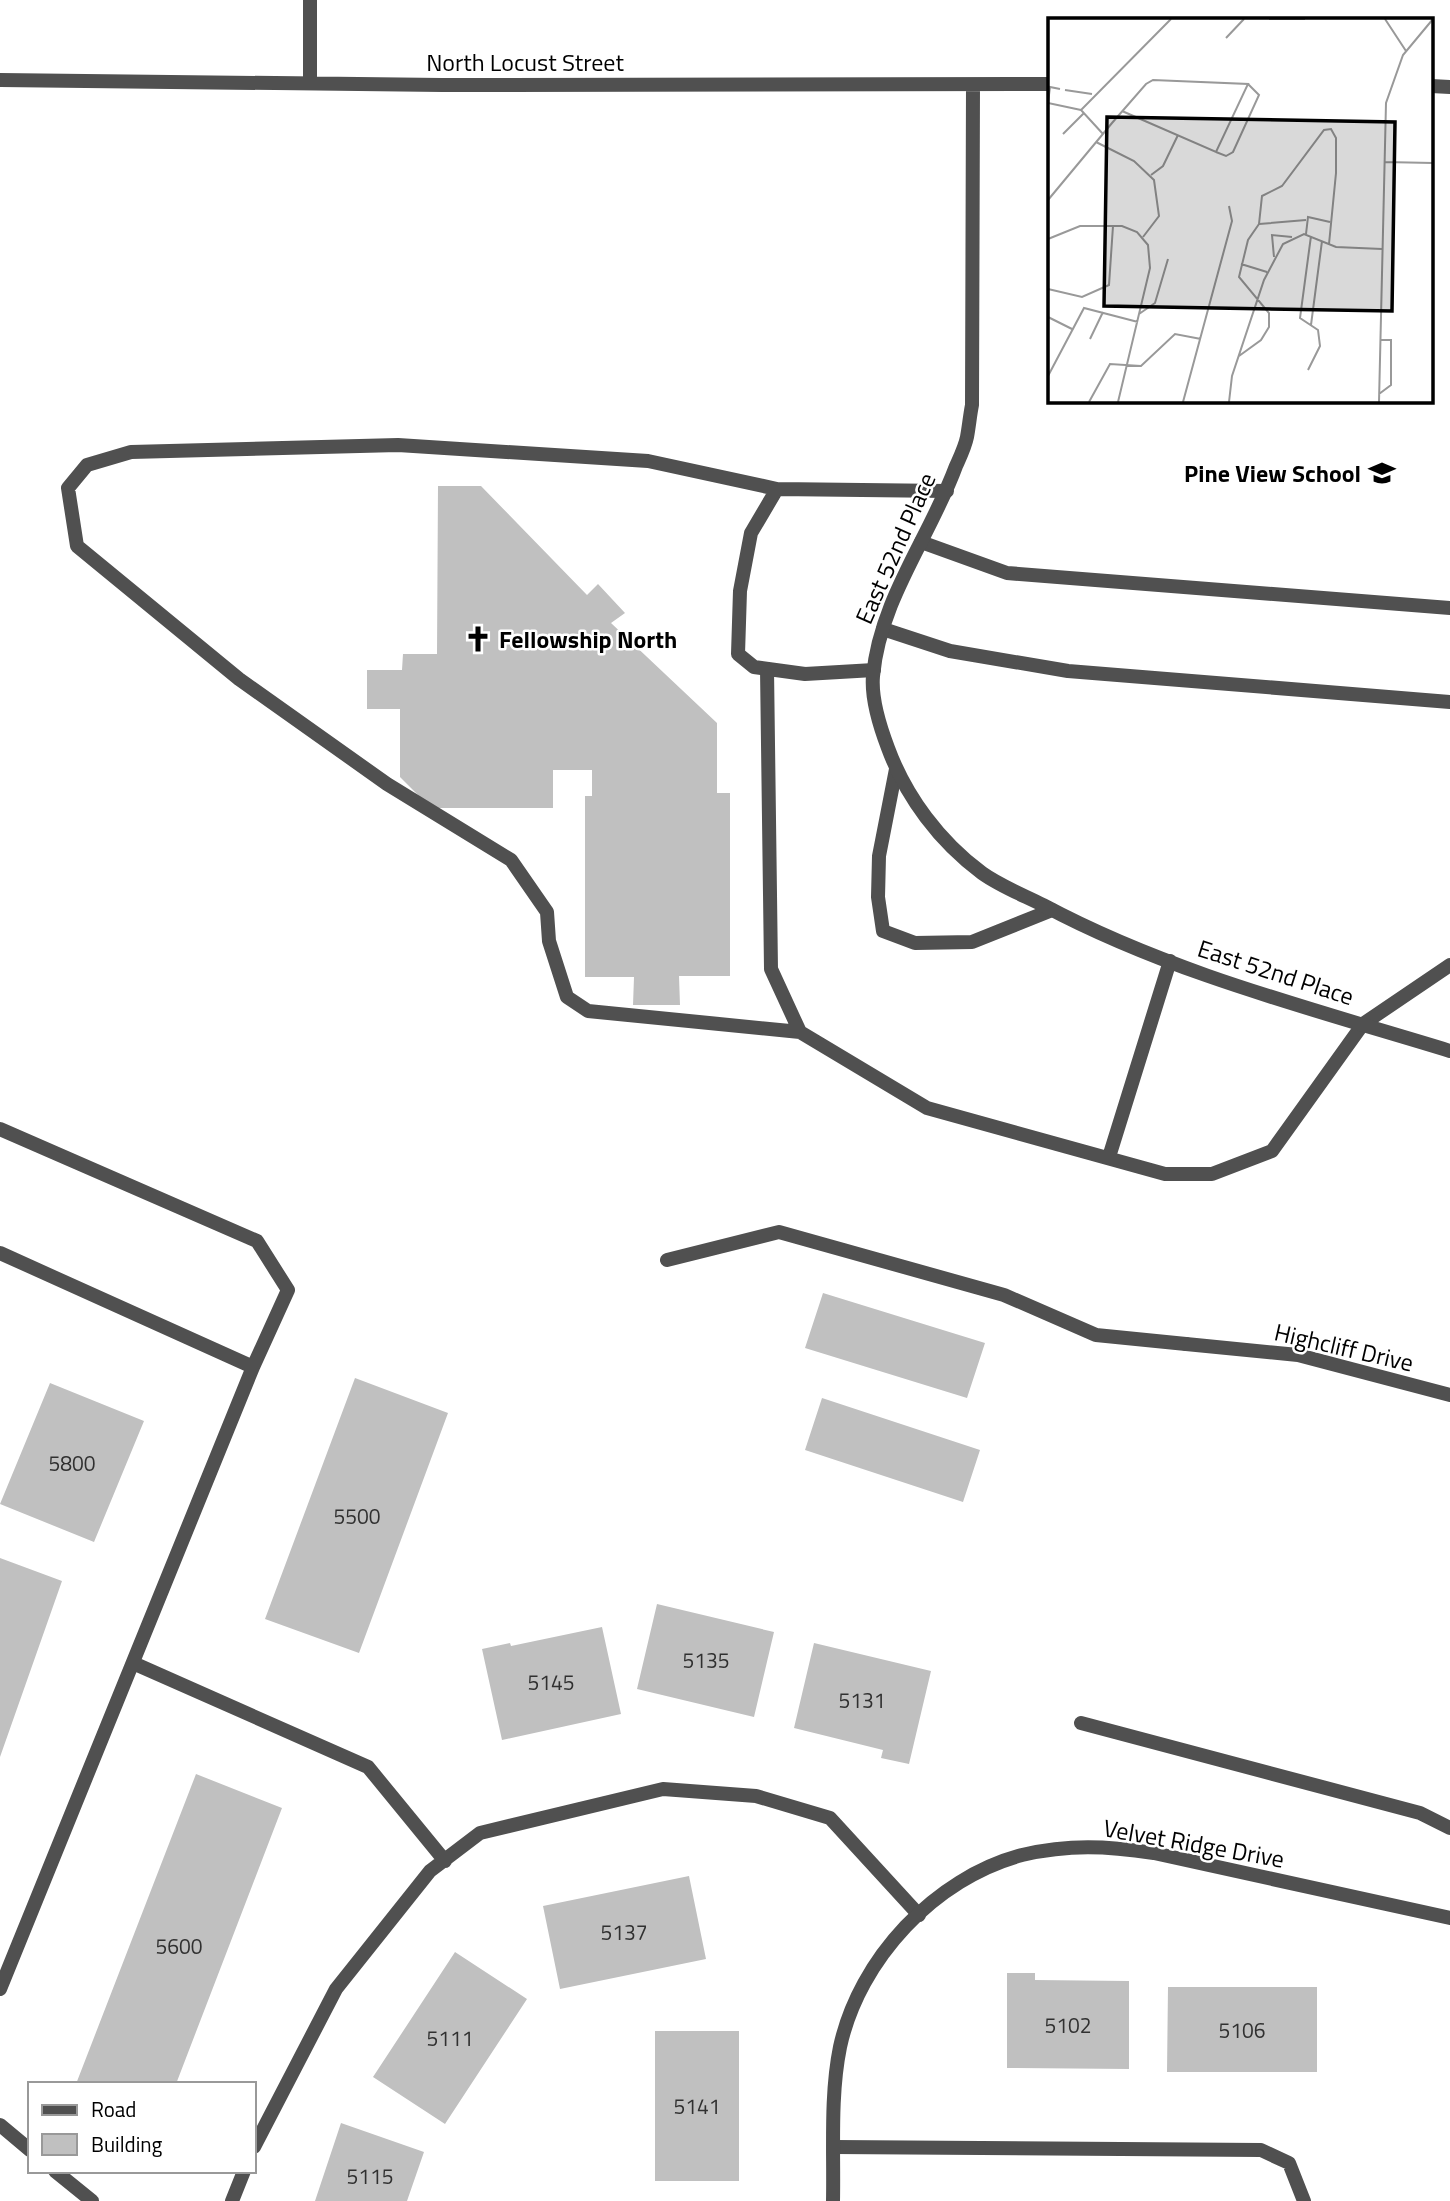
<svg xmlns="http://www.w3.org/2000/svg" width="1450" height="2201" font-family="'Titillium Web',sans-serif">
  <rect width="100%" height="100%" fill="#fff"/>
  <path fill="#c0c0c0" d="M438 486H481L587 595 598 584 625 613 611 623 717 723V793H730V976H679L680 1005H633L634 977H585V796H592V770H553V808H431L400 777V709H367V670H402L403 654H437Z
    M823 1293 985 1343 967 1398 805 1348Z
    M355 1378 448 1413 359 1653 265 1619Z
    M50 1383 144 1421 94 1542 0 1504Z
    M822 1398 980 1450 963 1502 805 1450Z
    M0 1558 62 1581 0 1757Z
    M657 1604 774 1632 754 1717 637 1689Z
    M602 1627 621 1714 502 1740 482 1649 510 1643 511 1646Z
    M814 1643 931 1671 909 1764 881 1758 883 1750 794 1728Z
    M196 1774 282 1808 176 2084H76Z
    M689 1876 706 1959 560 1989 543 1906Z
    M455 1952 527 1999 445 2124 373 2077Z
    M1007 1973H1035V1980L1129 1981V2069L1007 2068Z
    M1168 1987H1317V2072H1167Z
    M655 2031H739V2181H655Z
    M341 2123 424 2152 407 2201H315Z"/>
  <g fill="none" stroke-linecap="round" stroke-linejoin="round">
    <path stroke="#505050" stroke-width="14" d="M777 489 751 533 740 591 738 654 754 667 805 674 874 670
      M947 491 777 489 648 461 398 445 131 452 87 465 68 488 77 546 239 679 387 784 511 860 547 912 549 941 567 997 588 1011 800 1032 927 1108 1165 1174H1212L1272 1151 1363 1024 1450 965
      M921 542 1007 573 1450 608
      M883 629 950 651 1068 671 1450 702
      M767 669 771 969 800 1032
      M896 769 879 856 878 897 883 931 915 943 972 942 1052 910
      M0 1129 257 1241 288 1290 253 1367
      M1109 1157 1170 961
      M0 1253 253 1367 0 1989
      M667 1260 779 1232 1004 1295 1096 1335 1186 1344
      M133 1663 368 1767 445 1861
      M1081 1723 1420 1813 1450 1828
      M254 2147 336 1989 430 1871 480 1833 663 1789 756 1796 830 1818 919 1915
      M834 2147 1261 2150 1289 2163 1304 2201
      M232 2201 244 2171"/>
    <path stroke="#505050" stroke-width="14" d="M0 80 442 85 1049 84
      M310 83V0
      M973 85 972 405C970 415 969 426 967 437 965 447 960 457 956 466 930 537 880 599 873 676 871 699 880 727 888 748 906 797 940 842 982 873 1000 886 1023 895 1043 905 1170 973 1313 1009 1450 1051
      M1431 86 1450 87
      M1186 1344 1298 1355 1450 1395
      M0 2125 30 2150
      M55 2171 92 2201
      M833 2201C834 2151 830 2096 840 2047 859 1959 935 1878 1022 1855 1069 1844 1107 1846 1154 1853L1450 1918"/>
  </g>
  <defs>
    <g id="school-bare" transform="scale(2.1)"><path d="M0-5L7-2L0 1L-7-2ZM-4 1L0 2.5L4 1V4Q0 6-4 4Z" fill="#000" stroke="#fff" stroke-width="2.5" paint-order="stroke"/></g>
    <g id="church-bare" transform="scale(2.1)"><path d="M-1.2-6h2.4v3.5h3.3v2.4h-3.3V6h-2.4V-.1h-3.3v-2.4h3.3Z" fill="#000" stroke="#fff" stroke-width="2.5" paint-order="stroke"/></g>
  </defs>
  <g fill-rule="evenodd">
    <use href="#school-bare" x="1382" y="473"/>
    <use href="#church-bare" x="478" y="639"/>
  </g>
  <g text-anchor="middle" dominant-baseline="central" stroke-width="5" stroke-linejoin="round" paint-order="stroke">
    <g font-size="21" fill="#303030">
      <text x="72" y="1463">5800</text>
      <text x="357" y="1516">5500</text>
      <text x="706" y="1660">5135</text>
      <text x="551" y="1682">5145</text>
      <text x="862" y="1700">5131</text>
      <text x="624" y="1932">5137</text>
      <text x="179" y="1946">5600</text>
      <text x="1068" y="2025">5102</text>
      <text x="1242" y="2030">5106</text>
      <text x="450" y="2038">5111</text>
      <text x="697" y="2106">5141</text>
      <text x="370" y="2176">5115</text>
    </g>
    <g font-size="24" fill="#000" stroke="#fff">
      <text x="525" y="62">North Locust Street</text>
      <text transform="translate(895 548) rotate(-66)">East 52nd Place</text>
      <text transform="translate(1276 972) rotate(18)">East 52nd Place</text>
      <text transform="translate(1344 1347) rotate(13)">Highcliff Drive</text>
      <text transform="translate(1194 1843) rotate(10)">Velvet Ridge Drive</text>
    </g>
    <g font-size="24" font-weight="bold" fill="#000" stroke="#fff" text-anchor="end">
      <text x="1361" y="473">Pine View School</text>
      <text x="499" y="639" text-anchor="start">Fellowship North</text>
    </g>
  </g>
  <g transform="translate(1048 18)">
    <rect width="385" height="385" fill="#fff"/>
    <path fill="none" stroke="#999" stroke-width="2" d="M221 1H257M337 1 358 33M178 20 196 1M12 71 2 69 0 85 33 92M17 72 44 76M15 116 36 95M55 116 33 92 123 1M48 124 86 143 106 162 111 198 95 219M168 134 178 138 185 134 211 77 200 66M336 144 385 145M103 157 115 148 130 117M0 182 64 105 98 66 105 62 200 66 168 134 74 93M211 206 258 202M258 216 260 199 282 204M0 221 32 208H74L89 214 100 227 102 250 70 384M226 239 224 217 244 219M193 246 219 254M0 271 34 279 61 267 65 208M91 296 107 285 120 241M0 299 24 311M263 307 274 223M42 321 55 294M191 338 213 322 221 309V295L191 259 200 222 211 206 214 178 234 168 276 112 283 111 288 120V155L281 226M260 352 272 328 270 312 252 300 263 218M0 358 36 290 90 304M331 376 343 367V322H332M41 384 62 346 93 348 127 316 153 321M135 384 184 203 181 188M181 384 184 358 216 262 235 226 256 216 288 229 334 231M331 384 338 85 355 37 385 1"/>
    <path fill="#000" fill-opacity="0.15" stroke="#000" stroke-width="3.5" d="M59 99 347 104 344 293 56 288Z"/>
    <rect width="385" height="385" fill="none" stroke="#000" stroke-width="3.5"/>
  </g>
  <rect x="28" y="2082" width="228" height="91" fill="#ffffff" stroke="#999999" stroke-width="2"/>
  <rect x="42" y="2105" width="35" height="10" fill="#505050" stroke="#999999" stroke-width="2"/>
  <text x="91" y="2117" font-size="21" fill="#000000">Road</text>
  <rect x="42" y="2134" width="35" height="21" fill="#c0c0c0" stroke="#999999" stroke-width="2"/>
  <text x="91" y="2152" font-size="21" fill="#000000">Building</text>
</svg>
